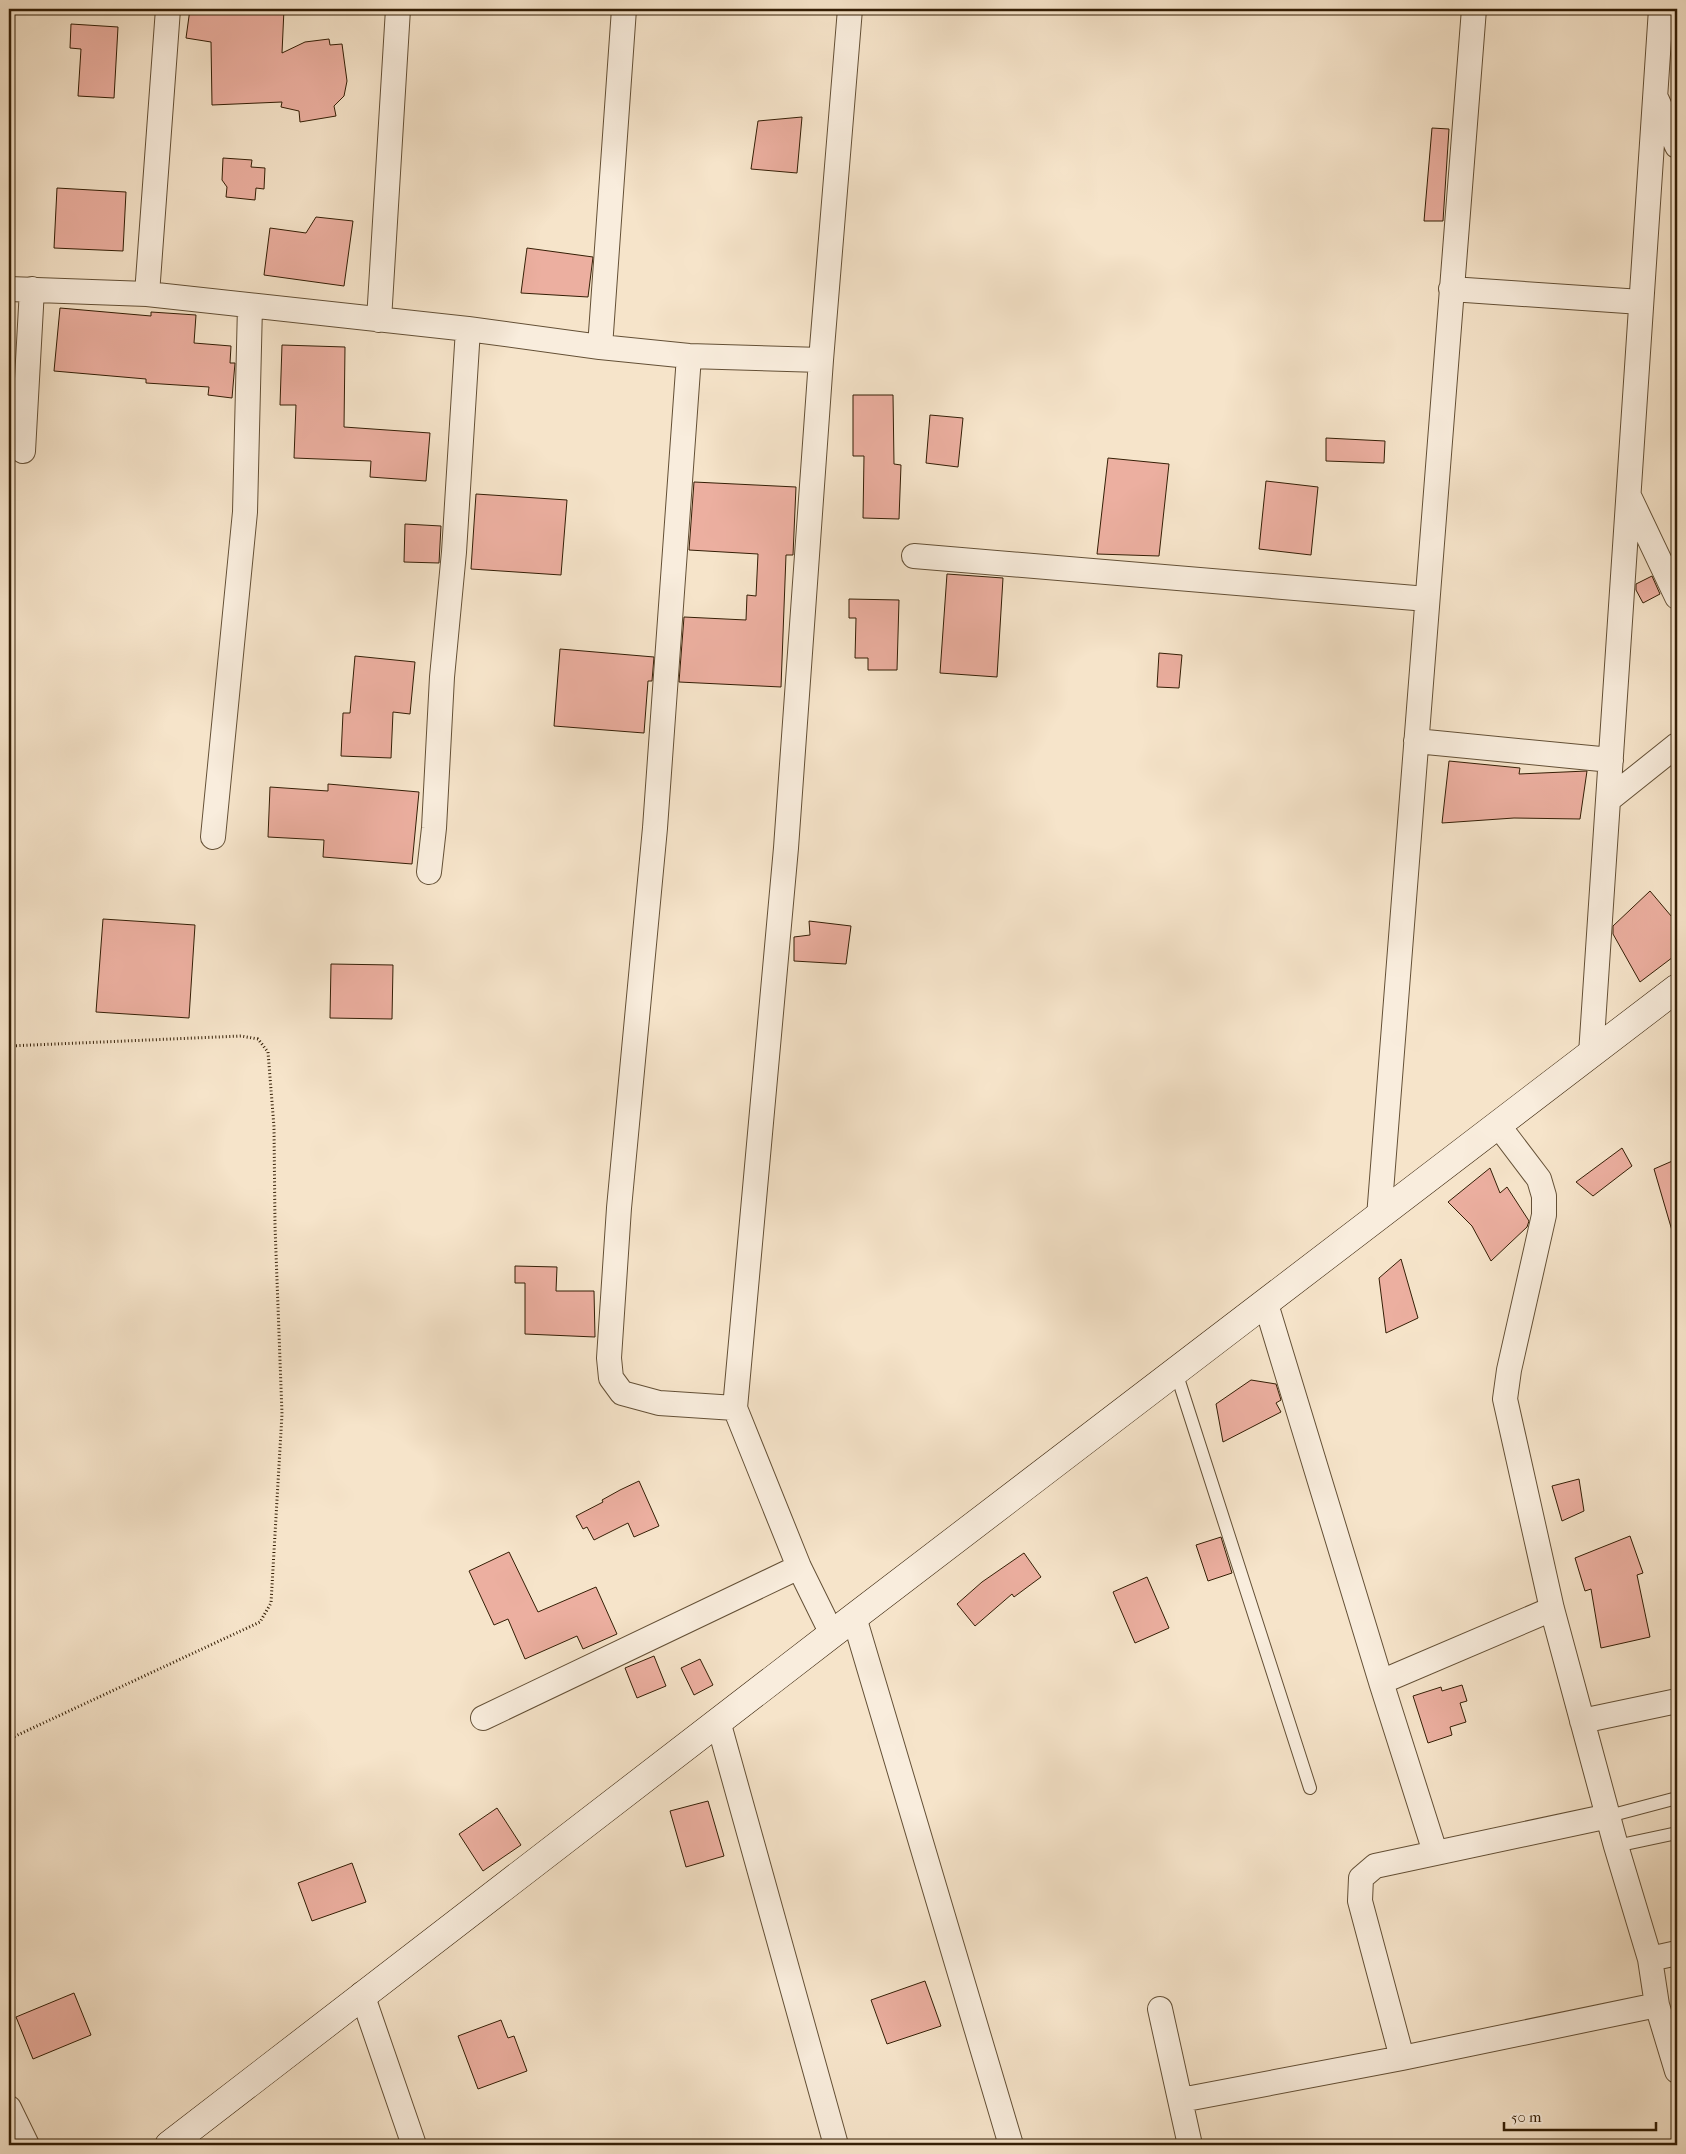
<svg xmlns="http://www.w3.org/2000/svg" width="1686" height="2154" font-family="'IM FELL French Canon',serif">
  <rect width="100%" height="100%" fill="#f6e4ca"/>
  <filter id="stains"><feTurbulence type="fractalNoise" baseFrequency=".004" numOctaves="4"/><feColorMatrix values="0 0 0 0 .2 0 0 0 0 .09 0 0 0 0 .02 0 0 0 .5 -.17"/></filter>
  <radialGradient id="worn" r=".72"><stop offset=".6" stop-color="#630" stop-opacity="0"/><stop offset="1" stop-color="#630" stop-opacity=".3"/></radialGradient>
  <path fill="#ecafa0" stroke="#341e05" d="M190 9H284L282 53 305 42 329 39 330 45 342 44 347 81 344 96 334 106 336 116 300 122 299 111 281 107 282 102 212 105 211 42 186 38Z
    M71 24 118 27 114 98 78 96 81 49 70 48Z
    M802 117 797 173 751 169 758 121Z
    M1432 128 1449 129 1443 221H1424Z
    M223 158 252 160 251 167 265 168 264 189 256 188 255 200 226 197 227 187 222 180Z
    M57 188 126 192 123 251 54 248Z
    M316 217 353 221 344 286 264 275 270 228 306 233Z
    M527 248 593 257 588 297 521 293Z
    M60 308 151 316V312L196 315 194 343 231 346 230 363H235L232 398 208 395 209 387 146 383V379L54 371Z
    M282 345 345 347 344 427 430 433 426 481 370 477 371 461 294 458 296 405H280Z
    M853 395H893L894 464 901 465 899 519 863 518 864 456H853Z
    M930 415 963 418 958 467 926 463Z
    M1326 438 1385 441 1384 463 1326 461Z
    M1108 458 1169 464 1159 556 1097 554Z
    M1266 481 1318 487 1311 555 1259 549Z
    M694 482 796 487 793 555H786L781 687 679 682 684 617 746 620 747 595 756 596 758 554 689 550Z
    M476 494 567 500 561 575 471 569Z
    M405 524 441 526 439 563 404 562Z
    M947 574 1003 578 997 677 940 673Z
    M1652 576 1660 594 1643 603 1636 590V584Z
    M849 599 899 600 897 670H868V658H855L856 618H849Z
    M560 649 654 657 652 681H648L644 733 554 726Z
    M1159 653 1182 655 1179 688 1157 687Z
    M355 656 415 662 410 714 393 712 391 758 341 756 343 713H350Z
    M1449 761 1520 768 1519 774 1587 771 1580 819 1514 818 1442 823Z
    M328 784 419 792 412 864 323 857 324 840 268 837 270 787 328 791Z
    M1650 891 1677 923V954L1640 982 1613 934V926Z
    M103 919 195 925 189 1018 96 1012Z
    M809 921 851 926 846 964 794 961V937L810 935Z
    M331 964 393 965 392 1019 330 1018Z
    M1622 1148 1632 1166 1593 1196 1576 1182Z
    M1677 1159V1234H1673L1654 1169Z
    M1490 1168 1500 1193 1507 1187 1529 1221 1527 1227 1491 1261 1472 1226 1448 1202Z
    M1401 1259 1418 1318 1386 1333 1379 1278Z
    M515 1266 557 1267 556 1291H594L595 1337 525 1334V1283H515Z
    M1251 1380 1276 1384 1281 1400 1276 1403 1281 1412 1223 1442 1216 1404Z
    M1579 1479 1584 1511 1562 1521 1552 1486Z
    M639 1481 659 1526 634 1537 628 1523 594 1540 587 1527 583 1529 576 1516 603 1502 602 1500 620 1490Z
    M1630 1536 1643 1573 1637 1575 1650 1637 1601 1648 1591 1589 1585 1591 1575 1558Z
    M1221 1537 1232 1573 1208 1581 1196 1545Z
    M509 1552 538 1612 596 1587 617 1634 583 1649 577 1636 525 1659 508 1619 494 1625 469 1571Z
    M1024 1553 1041 1577 1014 1597 1012 1594 975 1626 957 1604 982 1582Z
    M1147 1577 1169 1628 1135 1643 1113 1592Z
    M654 1656 666 1686 637 1698 625 1668Z
    M700 1659 713 1685 694 1695 681 1668Z
    M1462 1685 1467 1701 1460 1703 1466 1722 1450 1727 1452 1735 1428 1743 1413 1696 1441 1687 1442 1691Z
    M708 1801 724 1856 686 1867 670 1811Z
    M497 1808 521 1845 483 1871 459 1834Z
    M352 1863 366 1902 312 1921 298 1883Z
    M925 1981 941 2026 887 2044 871 2000Z
    M74 1993 91 2035 33 2059 16 2017Z
    M501 2020 508 2038 514 2036 527 2071 478 2089 458 2036Z"/>
  <g fill="none" stroke-linecap="round" stroke-linejoin="round">
    <g stroke="#645036" stroke-width="14">
      <path id="lane" d="M1176 1372 1310 1788
        M1609 1816 1677 1798
        M1616 1846 1677 1833"/>
    </g>
    <g stroke="#645036" stroke-width="26">
      <path id="street" d="M1657 100 1677 146
        M9 289 147 294 468 329 600 347 689 356 821 360
        M1451 289 1641 302
        M147 294 168 9
        M379 320 398 9
        M600 347 624 9
        M689 356 655 828 619 1208 609 1358 611 1378 622 1393 659 1403 735 1408 799 1567 832 1634
        M23 451 32 289
        M1629 496 1677 597
        M914 556 1427 599
        M1416 741 1611 760
        M1608 800 1677 745
        M213 837 245 512 250 306
        M429 872 434 828 442 677 454 552 468 329
        M1591 1054 1661 9
        M1498 1125 1539 1179 1544 1196V1215L1509 1370 1505 1399 1552 1609 1616 1846 1650 1959 1657 2005 1677 2071
        M1379 1217 1474 9
        M1266 1304 1381 1682
        M735 1408 786 848 821 360 850 9
        M854 1617 1011 2145
        M483 1718 799 1567
        M718 1721 836 2145
        M1582 1721 1677 1701
        M1435 1852 1381 1682 1552 1609
        M1650 1959 1677 1953
        M362 1994 414 2145
        M1160 2009 1190 2145
        M1402 2058 1360 1901 1361 1878 1375 1866 1609 1816
        M1181 2100 1402 2058 1657 2005
        M9 2108 27 2145"/>
    </g>
    <g stroke="#341e05" stroke-width="29">
      <path id="secondary" d="M169 2145 832 1634 1677 988"/>
    </g>
    <path stroke="#341e05" stroke-width="3" stroke-dasharray="1 2.5" stroke-linecap="butt" d="M9 1046 241 1036 258 1039 268 1052 274 1127 275 1226 282 1414 271 1603 260 1622 9 1739"/>
    <use href="#lane" stroke="#f9eddd" stroke-width="12"/>
    <use href="#street" stroke="#f9eddd" stroke-width="24"/>
    <use href="#secondary" stroke="#f9eddd" stroke-width="28"/>
  </g>
  <rect width="1686" height="2154" fill="none" stroke="#f6e4ca" stroke-width="30"/>
  <rect x="10" y="10" width="1666" height="2134" fill="none" stroke="#341e05" stroke-width="2.5"/>
  <rect x="15" y="15" width="1656" height="2124" fill="none" stroke="#341e05"/>
  <path d="M1504 2122v8h152v-8" fill="none" stroke="#341e05" stroke-width="2.5"/>
  <text x="1511" y="2122" font-size="15" fill="#341e05" stroke="#f9eddd" stroke-width="4" paint-order="stroke">50 m</text>
  <rect width="100%" height="100%" filter="url(#stains)"/>
  <rect width="100%" height="100%" fill="url(#worn)"/>
</svg>
